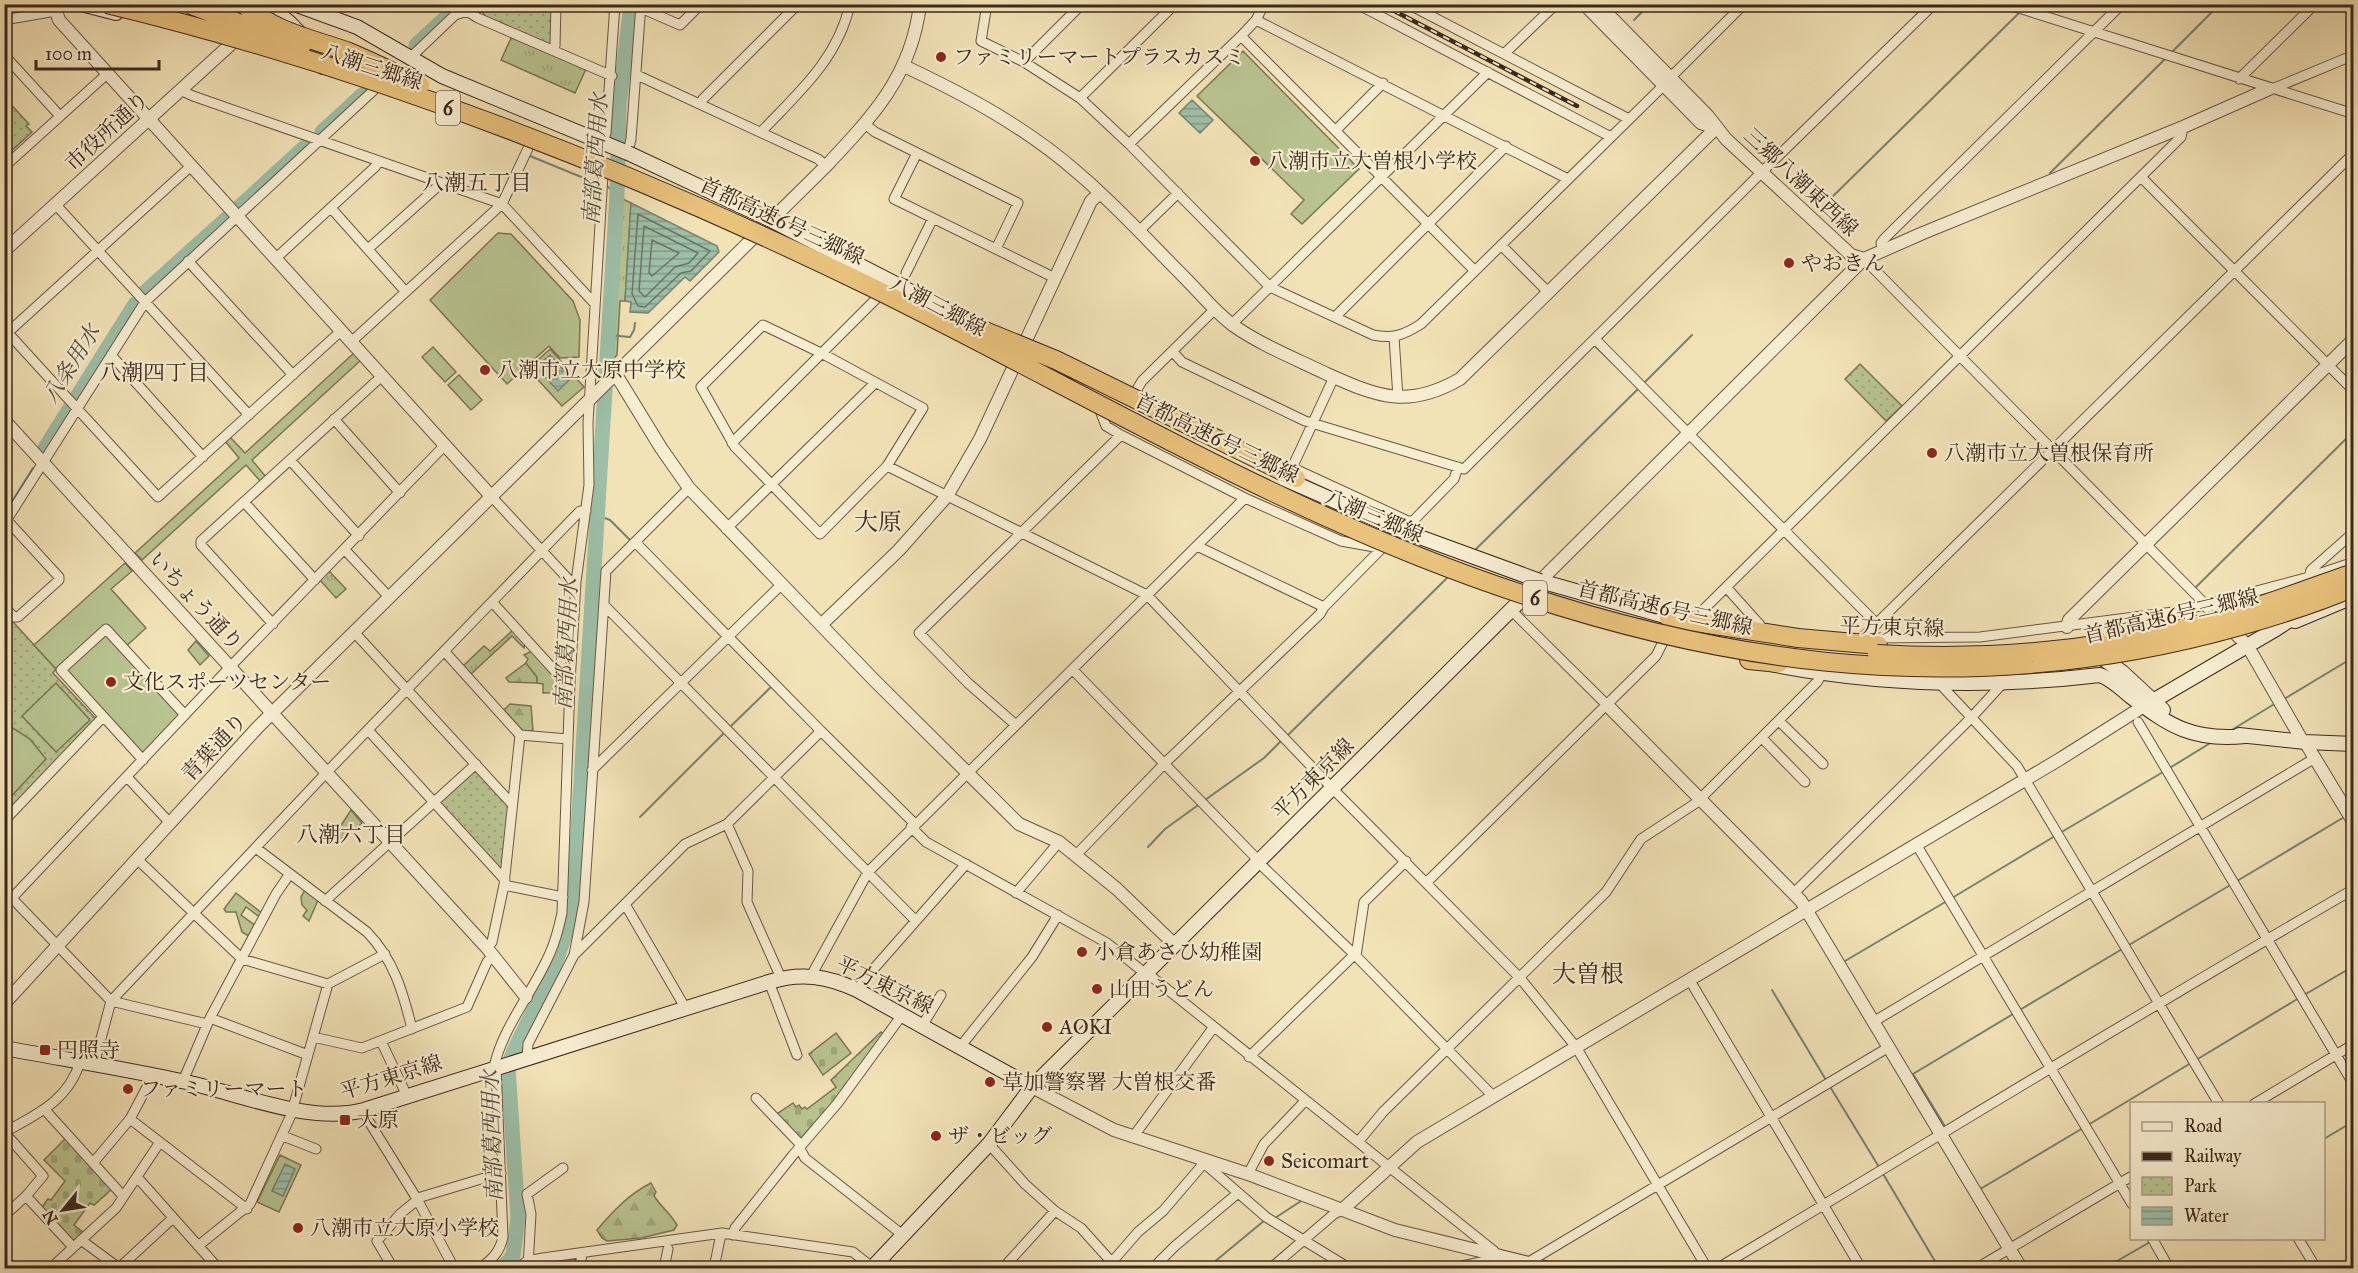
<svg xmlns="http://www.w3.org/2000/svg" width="2358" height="1273" font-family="'IM FELL Great Primer','Noto Serif JP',serif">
  <defs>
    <pattern id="grass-tufts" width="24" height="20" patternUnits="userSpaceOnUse" patternTransform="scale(1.5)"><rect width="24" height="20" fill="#b8c490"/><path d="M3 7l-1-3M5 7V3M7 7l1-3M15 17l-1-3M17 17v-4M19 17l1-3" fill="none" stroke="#9fa87c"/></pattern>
    <pattern id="forest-firs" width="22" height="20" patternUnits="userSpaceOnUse" patternTransform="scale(1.5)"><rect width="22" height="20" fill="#b8c490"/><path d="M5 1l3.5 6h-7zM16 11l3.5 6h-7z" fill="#9fa87c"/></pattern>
    <pattern id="cemetery-stones" width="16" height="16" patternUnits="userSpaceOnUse" patternTransform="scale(1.5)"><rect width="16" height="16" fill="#b8c490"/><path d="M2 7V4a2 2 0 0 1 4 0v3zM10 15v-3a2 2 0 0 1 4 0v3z" fill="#9fa87c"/></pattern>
    <pattern id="park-dots" width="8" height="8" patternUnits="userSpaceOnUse" patternTransform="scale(1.5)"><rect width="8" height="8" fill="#b8c490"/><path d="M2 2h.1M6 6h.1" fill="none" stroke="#9fa87c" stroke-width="1.8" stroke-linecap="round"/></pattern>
    <pattern id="water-rules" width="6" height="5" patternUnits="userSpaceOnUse" patternTransform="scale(1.5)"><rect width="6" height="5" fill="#9dbfa8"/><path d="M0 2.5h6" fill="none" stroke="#819b88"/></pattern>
  </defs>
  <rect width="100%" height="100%" fill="#f2e3b7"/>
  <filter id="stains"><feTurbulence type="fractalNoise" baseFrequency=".00333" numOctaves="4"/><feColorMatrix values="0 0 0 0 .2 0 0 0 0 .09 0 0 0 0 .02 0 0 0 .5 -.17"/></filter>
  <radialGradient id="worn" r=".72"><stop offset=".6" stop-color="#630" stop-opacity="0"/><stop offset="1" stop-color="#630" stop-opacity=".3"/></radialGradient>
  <path fill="url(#grass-tufts)" stroke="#7a7656" stroke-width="1.5" d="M512 36 586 69 575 93 501 60Z
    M621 198 631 203 625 301H620L617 355 611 362Z
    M329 571 346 589 336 598 320 580Z
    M513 630 525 643 524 648 512 636 470 675 463 666 484 646 490 651Z"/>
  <path fill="url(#forest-firs)" stroke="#7a7656" stroke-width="1.5" d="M526 663 537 677V683L509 682 506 678Z
    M510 704 531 706 533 731H523L504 710Z
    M651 1183 656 1192 654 1196C662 1208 670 1213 677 1225L674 1230 641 1238 607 1241 602 1238 597 1230C613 1211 629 1194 651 1183Z"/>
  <path fill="url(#cemetery-stones)" stroke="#7a7656" stroke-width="1.5" d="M881 1032 884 1034 836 1099 800 1139 777 1114 793 1103 796 1107 799 1105 802 1109 805 1107 807 1109 836 1087 831 1080Z
    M836 1033 851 1053 823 1075 809 1054Z
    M66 1138 112 1189 94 1205 90 1203 74 1225 84 1233 74 1242 42 1207 48 1199 51 1200 65 1181 44 1160Z"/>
  <path fill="url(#park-dots)" stroke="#7a7656" stroke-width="1.5" d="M508 5H554L552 43 549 45 486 17 482 12 484 9Z
    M5 98 29 124 26 126 32 132 7 155 5 143Z
    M1860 364 1902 406 1886 421 1845 379Z
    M5 613 56 669 53 673 96 719 5 816Z
    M473 771H477L509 806 503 866 499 868 440 805 441 800Z"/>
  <path fill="#b8c490" stroke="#7a7656" stroke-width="1.5" d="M1243 51 1359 169 1302 224 1291 214 1304 200 1197 96Z
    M498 233 511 234 573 301 580 320 579 357 560 358 549 346 507 384 430 300Z
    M433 347 456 372 445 382 422 357Z
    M550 349 584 387 562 406 528 369Z
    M355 352 361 360 252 460 266 477 261 482 246 465 142 560 135 553 239 458 225 441 230 437 245 453Z
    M459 375 482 400 471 410 448 385Z
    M125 563 132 571 111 589 146 628 121 651 180 715 143 754 61 665 56 669 34 645Z
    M196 641 209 656 200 665 188 650Z
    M532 651 567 689 560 693H543V684L537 683V677L526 663 528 659 524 655Z
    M56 683 90 720 56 752 22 716Z
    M5 723 30 739 46 759 6 802 10 806 5 811Z
    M351 810 362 823 343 840 336 833Z
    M305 890 318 900 309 921 303 916 307 910 302 905 301 897Z
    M236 893 263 914 261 918 246 907 241 915 256 926 250 937 242 932 236 912H226L224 909Z
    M280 1155 301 1165 279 1212 257 1202Z"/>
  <path fill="url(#water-rules)" stroke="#778370" stroke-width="1.5" d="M1192 100 1213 120 1200 133 1179 113Z
    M631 203 717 246 719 252 690 281 685 277 648 313 630 312 631 302 625 301Z
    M550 355 571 378 558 391 536 367Z
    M285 1164 295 1169 283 1196 272 1191Z"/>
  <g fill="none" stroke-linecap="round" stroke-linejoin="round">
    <path stroke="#6d7462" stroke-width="1.5" d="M638 214 710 251 691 271 681 273 645 307 638 306 632 294Z
      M644 226 698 253 689 263 675 267 645 297 639 291Z
      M652 240 679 253 652 276 649 273Z"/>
    <path stroke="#778370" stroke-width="2" d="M1634 20 1650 4
      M2171 53 2220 4
      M530 156 596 183
      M2050 173 2165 59
      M608 187 617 195
      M1820 209 2021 11
      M608 335 630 337 634 330 635 323
      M1595 346 1632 382
      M1644 383 1692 335
      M8 508 33 468
      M597 515 610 520 632 542
      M1473 552 1640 387
      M2195 588 2354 431
      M2284 699 2354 657
      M730 727 773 685
      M2230 731 2276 703
      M1286 737 1450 575
      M2168 769 2212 742
      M1205 800 1264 758 1281 741
      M640 817 726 731
      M2060 833 2163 772
      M1148 847 1165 829 1201 803
      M2237 881 2346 816
      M1952 898 2055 836
      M2129 945 2232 884
      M1845 961 1947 901
      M1772 990 1826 1080
      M2304 995 2354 966
      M2018 1011 2124 948
      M2196 1060 2299 998
      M1829 1085 1879 1167
      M2088 1125 2191 1063
      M1946 1128 1913 1074 2013 1014
      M2324 1139 2354 1121
      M1882 1172 1939 1268
      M1982 1188 2083 1128
      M1274 1217 1275 1218 1301 1201
      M1207 1268 1265 1220
      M2105 1268 2150 1242"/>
    <path stroke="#9dbfa8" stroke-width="15" d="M416 45 453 11
      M322 132 362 95
      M238 208 308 144
      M145 292 226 219
      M45 448 135 304
      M502 1268 513 1256 518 1217 508 1067 514 1050 551 976 573 911 617 195 619 106 631 4"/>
    <g stroke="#6a5743" stroke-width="11">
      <path id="minor" d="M455 4 478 18 612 76
        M987 4 981 41 1024 62 1080 98 1129 144 1270 287 1373 335C1393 339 1404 335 1421 324L1664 85
        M1357 4 1611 137
        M1408 4 1629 119
        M1534 4 1548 12
        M2006 4 2354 114
        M641 8 680 25 701 4
        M4 20 56 11
        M1256 20 1568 179
        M1241 36 1475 271
        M553 50 555 46 556 4
        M1504 54 1556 4
        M4 55 60 116
        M410 58 455 15 490 4
        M1024 62 1082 4
        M637 75 818 159 826 166
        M1670 78 1744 4
        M2239 79 2315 4
        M2272 89 2354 55
        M180 90 193 96 502 204 595 304
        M1080 98 1175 4
        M701 103 703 99 798 4
        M865 124 875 132 1018 203 996 249
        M1336 130 1383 83
        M761 132C798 93 838 59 850 4
        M603 142 606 133 615 4
        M1129 144 1241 36 1256 20 1264 4
        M628 153 631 139 641 4
        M917 153 894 199 1055 278
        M4 167 107 74
        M2141 177 2354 391
        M56 205 249 415
        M331 208 405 291
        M1139 231 1178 193
        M1501 245 1549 293
        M368 249 436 188 439 183
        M1883 251 1881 243 1884 239 2122 4
        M275 259 375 167 379 161
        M1864 259 2207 606
        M188 261 293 375
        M906 273 933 218
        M1335 317 1506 146
        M1232 324 1488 72
        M763 325 823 354 923 408 887 466 820 534 735 447 701 387Z
        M8 333 158 497 341 331
        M4 336 191 166
        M1394 337 1398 398
        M1595 339 1877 624
        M351 342 502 204 530 144
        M1173 352 1182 362 1305 421 1464 469 1770 164 1934 4
        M111 355 203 457
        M1136 391 1142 381 1215 309
        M1101 413 1106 426 1121 435 1245 498 1341 541 1380 548
        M334 419 400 493
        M732 443 878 297
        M290 460 359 536
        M887 466 1147 595 1333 789 1520 978 1576 1047 1707 1268
        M1292 468 1334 377
        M1293 468 1408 521H1413L1454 479 1458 467
        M491 496 570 581 576 582
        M244 502 315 580
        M4 517 59 577V580L18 617H14L4 607
        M4 524 145 302 374 90
        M726 529 875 383
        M635 542 821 731
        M1197 546 1324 607
        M345 550 389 597
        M2309 577 2311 570 2354 532
        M1726 587 1760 625
        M493 603 565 682 570 683
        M604 605 916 921
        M1512 611 1607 705
        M1717 617 1707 616 1703 610 2181 137 2183 127
        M273 624 201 545V541L382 376
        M354 632 512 804
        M1863 637 2354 153
        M1873 638 1980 637 2181 611 2309 577 2354 562
        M445 652 520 735
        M1073 670 1259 861
        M1939 683 2017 766 2219 1104
        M1779 721 1823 764
        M2138 722 2354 1085
        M1016 725 968 683 919 633 1121 435
        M368 730 505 880
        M1762 738 1805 782
        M143 760 61 670 106 629 185 715
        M592 770 782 584
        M127 777 170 823
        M4 821 103 717
        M727 824 748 871 747 902 781 978
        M911 827 926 842 1107 943 1146 974
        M1916 844 2132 1204
        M256 848 367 932C394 960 403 992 412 1029
        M1076 855 1165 763 1320 614 1324 607 1385 545
        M137 859 242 959 328 984
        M1258 862 1356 956 1493 1096
        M1427 882 1656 656 1663 642
        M504 885 563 897
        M4 890 111 1001 207 1024
        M1016 893 1059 842
        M1794 893 1971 718 2004 682
        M12 898 230 667 445 445
        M325 901 476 764
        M625 904 686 1009
        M487 948 492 942 504 885 520 735 568 739
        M574 955 685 844 727 824 821 731 915 824
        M1356 956 1364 902 1406 861
        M1147 973 1494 1251 1491 1260 1452 1268
        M811 976 868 872 1245 498
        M1689 979 1861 1268
        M769 982 797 1055
        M4 985 14 994
        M857 990 870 973 966 864
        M210 1018 308 1055
        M1873 1022 2315 758
        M922 1026 941 995
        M313 1037 362 1048 467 1007 487 962 493 956
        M381 1041 407 1096
        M960 1047 1032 957 1058 915
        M1249 1057 1354 955
        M527 1058 528 1044 574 955 584 902 606 571 689 488
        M94 1065 111 1001 326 773 580 511H586
        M494 1067C503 1026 534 991 550 953 556 940 559 927 562 913L570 683 576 582 589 485 588 423 603 175
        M150 1074 148 1085 130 1119 247 1209
        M183 1081 210 1018 276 894 289 875
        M756 1098 801 1145
        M2254 1104 2354 1044
        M45 1110 123 1196
        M364 1110 368 1120 417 1199 454 1268
        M4 1132 43 1176 26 1196 4 1216
        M5 1132C37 1114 68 1101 80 1062
        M283 1136 316 1149
        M1133 1137 1213 1028
        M1358 1142 1383 1112 1606 892 1641 839 1696 803 1817 682 1822 674
        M989 1144 1025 1184 1055 1211 1081 1228 1117 1268
        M799 1147 805 1158 904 1236
        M1205 1160 1204 1163 1266 1217 1349 1268
        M93 1163 130 1119
        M1248 1174 1264 1144 1305 1101
        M137 1177 218 1268
        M26 1196 73 1247
        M733 1235 735 1228 793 1155 837 1104 902 1015
        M2152 1238 2169 1268
        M2298 1238 2316 1268
        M81 1240 119 1268
        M198 1246 250 1204 291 1115 328 984 385 954
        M1111 1263 1138 1232 1163 1211 1204 1163
        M1527 1263 1889 1047
        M528 1266 531 1214 527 1194 563 1168
        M51 1268 116 1208 160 1142
        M119 1268 173 1218
        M393 1268 377 1241 400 1214 421 1197 501 1173
        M481 1268C492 1259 500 1252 503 1237L496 1067
        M519 1268 527 1261 543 1258 722 1233 853 1252 873 1268
        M580 1268 582 1253
        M664 1268 668 1249
        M714 1268 721 1234
        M1003 1268 1055 1211
        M1153 1268 1175 1246 1238 1193
        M1271 1268 1334 1214 1342 1210
        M1508 1268 1510 1260
        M1718 1268C1930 1142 2140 1012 2354 889
        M1977 1268 2132 1176"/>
    </g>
    <g stroke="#6a5743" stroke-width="14">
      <path id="tertiary" d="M60 4 56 11 59 20 491 496
        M1584 4 1701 123 1716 128
        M1598 4 1708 116 1726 139 1851 255 1864 259
        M904 66C966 95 1027 128 1078 173 1116 205 1150 243 1185 278 1201 294 1216 313 1234 326 1263 346 1296 359 1327 374 1378 397 1408 409 1460 379L1716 128
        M4 251 230 45 235 31
        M615 373 661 448 689 488 874 680 1019 824 1059 842 1117 889 1175 945
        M4 420 487 948 526 997
        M1540 581 1864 259 1923 233 2183 127 2269 89
        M2207 606 2247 645 2303 742
        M822 624 899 550 947 496 980 439 1091 201 1100 193
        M2067 627 2069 620 2354 339
        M1607 705 1801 901 2021 1268
        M2305 742 2354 823
        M4 1004 258 727 826 166C873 116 912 75 920 4
        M1032 1087 1114 1130 1248 1174 1395 1230 1549 1268
        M1342 1210 1417 1142 2060 759 2144 706"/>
    </g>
    <g stroke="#3d281c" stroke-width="16">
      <path id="secondary" d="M81 4 116 13
        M261 4C290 16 307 41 323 67
        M294 4 357 27 442 76 628 153
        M2295 621 2343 601
        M2095 653 2122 672 2163 710
        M1770 664C1878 685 1991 688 2100 675 2113 680 2120 688 2130 696 2171 727 2193 741 2245 736
        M2146 705 2276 629 2302 612
        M2239 735 2305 742 2354 744
        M4 1048C63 1059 122 1068 181 1081 236 1092 309 1125 364 1110L769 982C801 972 827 976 857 990L1032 1087
        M872 1268 989 1144 1032 1087 1540 581 1679 620"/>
    </g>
    <g stroke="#3d281c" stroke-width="20">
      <path id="motorway" d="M1669 618 1798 638 1878 645
        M1749 660 1779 663"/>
    </g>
    <use href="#minor" stroke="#f7edd0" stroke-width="9"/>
    <use href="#tertiary" stroke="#f7edd0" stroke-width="12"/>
    <use href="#secondary" stroke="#f7edd0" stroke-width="14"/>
    <use href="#motorway" stroke="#e9c27c" stroke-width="18"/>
    <g stroke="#3d281c" stroke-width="4.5">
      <path id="rail" d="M1381 4 1577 106"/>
    </g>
    <use href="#rail" stroke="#f7edd0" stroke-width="2" stroke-dasharray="7" stroke-linecap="butt"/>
    <g stroke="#3d281c" stroke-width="16" stroke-linecap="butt">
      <path id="secondary-bridge" d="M628 153 771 220 978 326
        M1285 479 1403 531 1540 581"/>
    </g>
    <g stroke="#3d281c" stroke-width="20" stroke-linecap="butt">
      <path id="motorway-bridge" d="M107 4C372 68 627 168 871 287 1054 377 1230 481 1420 557 1690 664 1956 706 2240 626 2279 615 2317 603 2354 587
        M189 4 301 47
        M244 4C273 32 313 39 349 52 373 62 397 74 420 85
        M968 324 1056 360 1296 478
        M1877 654C1982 660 2092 651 2194 626 2248 612 2300 591 2354 573"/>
    </g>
    <use href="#secondary-bridge" stroke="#f7edd0" stroke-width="14"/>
    <use href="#motorway-bridge" stroke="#e9c27c" stroke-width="18"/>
  </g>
  <g fill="#8f2418" stroke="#f7edd0" stroke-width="2">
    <circle cx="941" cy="57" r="6"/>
    <circle cx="1255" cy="161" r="6"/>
    <circle cx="1789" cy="263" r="6"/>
    <circle cx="485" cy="370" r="6"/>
    <circle cx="1932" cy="453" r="6"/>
    <circle cx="111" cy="682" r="6"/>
    <circle cx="1082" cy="952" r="6"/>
    <circle cx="1097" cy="989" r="6"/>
    <circle cx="1047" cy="1027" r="6"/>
    <rect x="39" y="1044" width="12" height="12" rx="3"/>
    <circle cx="990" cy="1082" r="6"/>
    <circle cx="128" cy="1089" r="6"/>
    <rect x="339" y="1114" width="12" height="12" rx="3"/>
    <circle cx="936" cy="1136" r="6"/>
    <circle cx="1269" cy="1161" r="6"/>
    <circle cx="298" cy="1228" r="6"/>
  </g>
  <g text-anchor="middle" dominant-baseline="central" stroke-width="4.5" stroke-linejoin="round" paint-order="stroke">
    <g fill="#f7edd0" stroke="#756352" stroke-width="1.5">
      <rect x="436" y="91" width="24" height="34" rx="4.5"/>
      <rect x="1523" y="581" width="24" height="34" rx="4.5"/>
    </g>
    <g font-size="20" font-weight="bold" fill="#3d281c">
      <text x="448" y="108">6</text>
      <text x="1535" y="598">6</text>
    </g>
    <g font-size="21" fill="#3d281c" stroke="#f7edd0" text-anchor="start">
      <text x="953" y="57">ファミリーマートプラスカスミ</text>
      <text x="1267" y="161">八潮市立大曽根小学校</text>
      <text x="1801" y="263">やおきん</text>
      <text x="497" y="370">八潮市立大原中学校</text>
      <text x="1944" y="453">八潮市立大曽根保育所</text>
      <text x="123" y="682">文化スポーツセンター</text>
      <text x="1094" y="952">小倉あさひ幼稚園</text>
      <text x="1109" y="989">山田うどん</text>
      <text x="1059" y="1027">AOKI</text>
      <text x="57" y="1050">円照寺</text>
      <text x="1002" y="1082">草加警察署 大曽根交番</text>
      <text x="140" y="1089">ファミリーマート</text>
      <text x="357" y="1120">大原</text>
      <text x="948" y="1136">ザ・ビッグ</text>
      <text x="1281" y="1161">Seicomart</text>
      <text x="310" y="1228">八潮市立大原小学校</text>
    </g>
    <g font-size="21" fill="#3d281c" stroke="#f7edd0">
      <text transform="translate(372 67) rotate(18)">八潮三郷線</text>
      <text transform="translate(107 131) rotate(-43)">市役所通り</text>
      <text transform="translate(1801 182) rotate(43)">三郷八潮東西線</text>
      <text transform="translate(782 221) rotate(25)">首都高速6号三郷線</text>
      <text transform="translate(938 306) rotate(28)">八潮三郷線</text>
      <text transform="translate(1217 438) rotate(26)">首都高速6号三郷線</text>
      <text transform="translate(1374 516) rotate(23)">八潮三郷線</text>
      <text transform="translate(196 601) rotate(47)">いちょう通り</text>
      <text transform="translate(1665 608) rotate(13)">首都高速6号三郷線</text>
      <text transform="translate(2171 616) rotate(-13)">首都高速6号三郷線</text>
      <text transform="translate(1892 627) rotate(2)">平方東京線</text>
      <text transform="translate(214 747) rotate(-47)">青葉通り</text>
      <text transform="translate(1313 779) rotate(-45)">平方東京線</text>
      <text transform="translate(885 985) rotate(26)">平方東京線</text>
      <text transform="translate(391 1077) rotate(-17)">平方東京線</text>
    </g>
    <g font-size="22" font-style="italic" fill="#554e3f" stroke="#f7edd0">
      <text transform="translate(595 159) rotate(-86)">南部葛西用水</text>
      <text transform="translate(71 364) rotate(-58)">八条用水</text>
      <text transform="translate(566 644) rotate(-87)">南部葛西用水</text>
      <text transform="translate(492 1136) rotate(-92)">南部葛西用水</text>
    </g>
    <g font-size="22" fill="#3d281c" stroke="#f7edd0">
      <text x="477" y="182">八潮五丁目</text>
      <text x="154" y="372">八潮四丁目</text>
      <text x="351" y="834">八潮六丁目</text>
    </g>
    <g font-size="24" fill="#3d281c" stroke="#f7edd0">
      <text x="878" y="522">大原</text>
      <text x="1588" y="974">大曽根</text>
    </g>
  </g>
  <rect width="2358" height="1273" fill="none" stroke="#f2e3b7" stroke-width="24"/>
  <rect x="6" y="6" width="2346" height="1261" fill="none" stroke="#3d281c" stroke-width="3"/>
  <rect x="12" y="12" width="2334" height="1249" fill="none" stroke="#3d281c" stroke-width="1.5"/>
  <rect x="2130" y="1102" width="195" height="138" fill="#f7edd0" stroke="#ad9e88" stroke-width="1.5"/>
  <rect x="2142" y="1122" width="30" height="9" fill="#f7edd0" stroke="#ad9e88" stroke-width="1.5"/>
  <text x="2184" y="1132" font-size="18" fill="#3d281c">Road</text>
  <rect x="2142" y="1152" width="30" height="9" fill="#3d281c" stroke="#ad9e88" stroke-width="1.5"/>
  <text x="2184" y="1162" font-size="18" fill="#3d281c">Railway</text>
  <rect x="2142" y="1177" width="30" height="18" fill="url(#park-dots)" stroke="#ad9e88" stroke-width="1.5"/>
  <text x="2184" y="1192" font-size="18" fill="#3d281c">Park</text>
  <rect x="2142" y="1207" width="30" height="18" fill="url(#water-rules)" stroke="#ad9e88" stroke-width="1.5"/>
  <text x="2184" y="1222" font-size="18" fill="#3d281c">Water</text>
  <g transform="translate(63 1210) rotate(240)" stroke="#f7edd0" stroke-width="4.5" paint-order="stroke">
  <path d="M0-4.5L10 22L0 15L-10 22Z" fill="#3d281c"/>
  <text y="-9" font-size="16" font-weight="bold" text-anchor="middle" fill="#3d281c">N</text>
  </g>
  <path d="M36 60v9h123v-9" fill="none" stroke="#3d281c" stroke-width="3"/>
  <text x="45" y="60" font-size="18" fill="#3d281c" stroke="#f7edd0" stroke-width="4.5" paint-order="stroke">100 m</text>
  <rect width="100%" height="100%" filter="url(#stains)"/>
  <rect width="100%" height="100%" fill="url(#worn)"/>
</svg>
